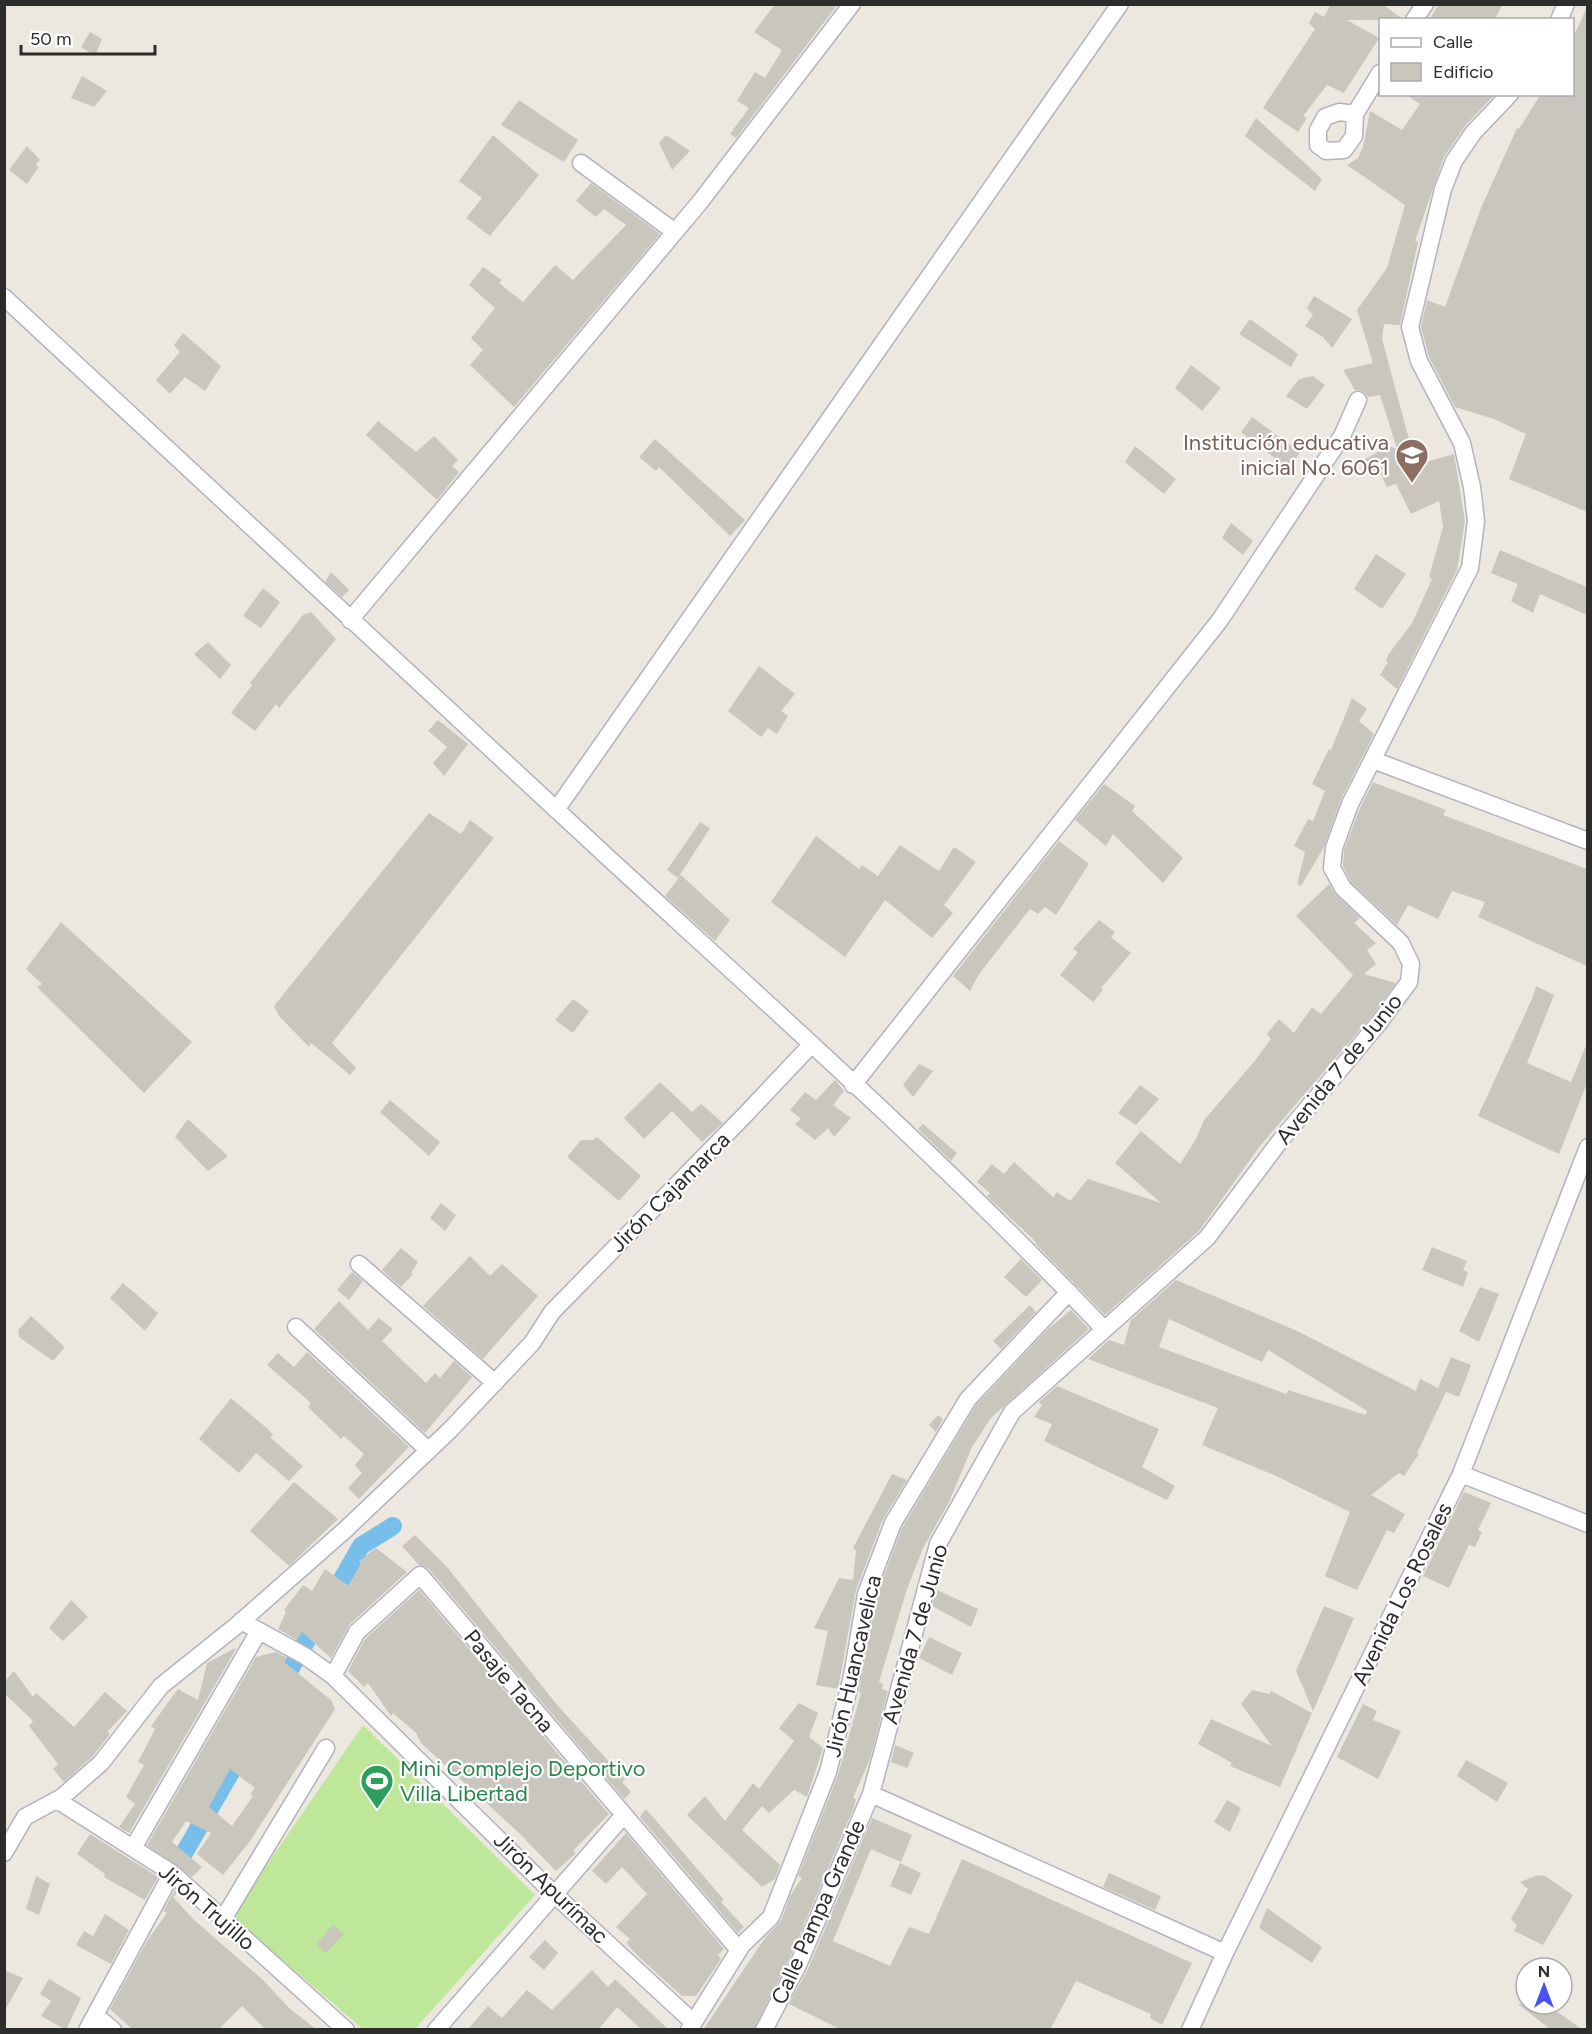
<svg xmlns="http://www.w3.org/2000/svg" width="1592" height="2034" font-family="Figtree,sans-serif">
  <rect width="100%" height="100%" fill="#ede8df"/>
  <path fill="#bee79a" d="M363 1725 535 1895 415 2029H363L237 1921 234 1913Z"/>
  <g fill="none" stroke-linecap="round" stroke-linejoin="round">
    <path stroke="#77beea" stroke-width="18" d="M280 1687 361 1546 393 1526
      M173 1872 244 1750"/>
  </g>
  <path fill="#c9c6bd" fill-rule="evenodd" d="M775 4H838L736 138 730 134 749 108 737 101 755 72 765 78 782 50 754 32Z
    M1331 4H1382L1404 20H1347L1379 38 1344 93 1327 85 1303 116 1307 118 1298 132 1263 108 1315 29 1309 23 1315 12 1324 17Z
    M1439 4H1503L1494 20H1429Z
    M1587 7V512L1509 479 1526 434 1494 419 1455 407 1429 357 1421 327 1427 300 1445 307 1481 208 1517 128 1519 129 1541 94H1572V40Z
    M90 32 102 39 95 56 81 47Z
    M82 76 107 91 94 107 71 98Z
    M1405 94H1495L1465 126 1444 157 1415 241 1418 242 1400 325 1384 324 1382 339 1416 465 1454 454 1465 521 1457 570 1397 689 1380 675 1388 662 1386 661 1388 655 1412 623 1432 579 1429 577 1443 527 1439 501 1411 514 1396 484 1387 487 1381 474 1372 478 1362 461 1388 446 1397 449 1380 395 1368 397 1363 391 1355 390 1343 370 1373 363 1357 310 1387 268 1405 205 1347 165 1358 158 1363 147 1370 111 1402 130 1420 104Z
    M519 100 578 140 564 162 501 125Z
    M1256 118 1322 179 1315 191 1245 136Z
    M493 135 539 175 490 236 466 218 482 198 459 181Z
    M666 135 690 151 672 170 659 143Z
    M27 146 40 160 36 164 38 168 27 184 9 170Z
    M591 183 660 234 514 407 470 365 483 350 471 338 495 308 469 285 483 267 502 280 499 283 523 302 555 265 573 280 626 225 604 209 596 217 576 201Z
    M1314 296 1352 319 1332 348 1323 337 1305 326 1313 315 1307 308Z
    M1250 319 1298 354 1291 367 1239 334Z
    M183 333 221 366 205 391 185 377 170 394 156 380 180 352 174 345Z
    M1191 365 1221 388 1202 411 1175 388Z
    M1313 376 1325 385 1307 409 1286 396 1299 379Z
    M1252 417 1300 452 1289 469 1241 432Z
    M378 421 416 452 434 436 458 460 452 466 459 472 437 500 366 435Z
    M655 439 745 520 730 536 659 467 656 471 639 457Z
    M1135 446 1176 479 1164 494 1125 462Z
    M1231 523 1253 541 1243 555 1222 538Z
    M1500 550 1587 587V615L1540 594 1533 613 1511 601 1518 584 1491 573Z
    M1376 554 1406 574 1382 609 1354 589Z
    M331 572 349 590 342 597 325 582Z
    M263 588 280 602 261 628 243 616Z
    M311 612 336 639 279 708 276 704 255 731 231 713 252 685 250 683 303 615Z
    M208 642 231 665 220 679 194 654Z
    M759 666 795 694 781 711 788 716 777 734 768 728 761 737 728 711Z
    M1352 698 1367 709 1359 721 1374 734 1341 799 1324 847 1301 886 1297 884 1305 852 1294 846 1308 819 1313 821 1325 791 1312 784 1329 749 1331 750Z
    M438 720 468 744 444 776 433 763 447 747 428 731Z
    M1373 782 1446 810 1443 815 1587 869V966L1478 917 1485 902 1452 891 1438 919 1408 905 1397 925 1351 882 1343 866 1344 850 1360 808Z
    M1104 784 1135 806 1132 811 1183 858 1163 883 1113 834 1106 846 1075 820Z
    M429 813 461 834 470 820 494 838 332 1043 356 1068 350 1075 311 1043 309 1047 279 1016 274 1006Z
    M700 822 710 828 678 878 667 870Z
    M816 836 859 869 862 865 878 876 900 845 939 871 954 847 976 862 944 905 953 913 932 938 885 900 845 957 771 902Z
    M1059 841 1089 864 1056 915 1045 907 1038 914 1030 909 979 974 970 991 953 976Z
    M681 875 730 920 715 941 665 896Z
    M1329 884 1336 895 1360 918 1354 923 1376 943 1367 950 1376 964 1364 974 1396 983 1370 1018 1260 1146 1199 1231 1105 1315 1035 1243 1036 1242 987 1196 990 1193 977 1182 992 1164 1004 1174 1014 1162 1053 1197 1057 1192 1070 1201 1088 1179 1161 1203 1115 1163 1141 1131 1180 1164 1196 1139 1204 1120 1253 1063 1271 1039 1267 1034 1279 1019 1294 1033 1312 1007 1321 1014 1353 975 1296 916Z
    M1099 920 1115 932 1111 937 1131 953 1101 988 1103 990 1093 1002 1060 975 1078 952 1073 949Z
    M61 922 192 1042 144 1093 37 987 42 984 26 969Z
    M1536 986 1554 995 1527 1063 1571 1082 1587 1043V1083L1559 1154 1478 1116 1532 999Z
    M573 999 589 1011 573 1033 555 1020Z
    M919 1064 933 1071 913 1097 903 1085Z
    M835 1080 844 1091 833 1105 851 1118 834 1137 828 1128 815 1140 795 1124 801 1119 790 1110 805 1092 816 1100Z
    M660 1082 692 1112 701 1104 723 1123 702 1142 672 1111 644 1139 624 1118Z
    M1140 1085 1159 1099 1136 1125 1118 1113Z
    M390 1100 440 1142 429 1156 380 1112Z
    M188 1119 228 1156 208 1171 175 1137Z
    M923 1124 957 1153 951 1161 918 1129Z
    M597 1137 641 1176 619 1201 567 1157 581 1140H593Z
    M441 1203 456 1215 445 1231 430 1218Z
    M1432 1247 1467 1261 1463 1270 1468 1272 1463 1287 1422 1270Z
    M401 1248 418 1262 411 1273 413 1274 401 1287 382 1270Z
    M470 1256 490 1276 502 1264 538 1296 483 1359 423 1306Z
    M1021 1259 1042 1280 1026 1297 1004 1277Z
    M352 1272 363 1281 349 1300 337 1290Z
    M1176 1280 1295 1330 1416 1391 1420 1379 1438 1388 1451 1357 1471 1365 1459 1397 1446 1392 1417 1453 1419 1454 1404 1476 1399 1473 1371 1495 1405 1514 1394 1533 1387 1530 1357 1590 1325 1576 1350 1512 1274 1475 1202 1445 1218 1408 1088 1359 1109 1340 1124 1345 1131 1320ZM1169 1319 1262 1362 1268 1350 1367 1411 1366 1415 1288 1390 1286 1394 1159 1347Z
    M123 1283 158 1313 145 1331 110 1298Z
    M1480 1287 1499 1294 1479 1342 1459 1331Z
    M339 1301 368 1330 379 1318 393 1329 382 1341 426 1383 435 1373 440 1378 454 1361 472 1377 425 1433 314 1329Z
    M1030 1305 1036 1312 1001 1349 993 1341Z
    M1071 1310 1089 1329 991 1418 972 1447 949 1502 923 1548 906 1592 879 1682 883 1684 882 1689 888 1691 870 1759 853 1798 856 1799 854 1807 789 1960 754 2029 703 2030 765 1938 781 1921 790 1896 802 1878 798 1876 838 1775 861 1693 859 1692 876 1597 902 1528 976 1405 1048 1329Z
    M31 1316 65 1347 53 1361 19 1337 18 1330Z
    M307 1352 409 1447 359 1499 348 1488 362 1473 355 1465 364 1454 344 1436 341 1439 308 1407 311 1403 267 1365 278 1353 294 1367Z
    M1057 1386 1159 1429 1142 1467 1175 1486 1167 1500 1044 1441 1052 1424 1034 1417 1042 1405 1039 1402Z
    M231 1398 268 1429 273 1435 270 1437 303 1466 289 1481 256 1453 239 1473 199 1439Z
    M938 1415 943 1419 936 1432 929 1425Z
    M892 1474 907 1480 883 1519 856 1590 838 1689 816 1685 828 1631 814 1628 839 1578 853 1580 856 1550 853 1548Z
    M294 1482 338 1519 289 1566 250 1531Z
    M1464 1492 1491 1503 1478 1530 1482 1532 1475 1547 1469 1545 1449 1588 1423 1576Z
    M415 1535 447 1567 558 1706 625 1779 622 1782 631 1792 624 1799 428 1568 419 1565 402 1546Z
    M376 1548 407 1572 350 1624 331 1658 302 1632 297 1640 278 1629 286 1612 284 1610 303 1585 312 1591 325 1569 349 1586 361 1563 359 1561Z
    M419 1590 609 1814 573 1851 576 1853 556 1871 518 1832 421 1743 416 1733 393 1713 391 1716 368 1683 364 1687 348 1671 365 1639Z
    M937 1590 978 1609 971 1627 932 1606Z
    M71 1600 88 1617 63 1641 49 1628Z
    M1324 1606 1354 1618 1313 1711 1296 1671Z
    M929 1637 962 1653 952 1675 919 1658Z
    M235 1648 236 1649 129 1833 119 1827 135 1804 126 1797 144 1765 138 1762 155 1729 151 1726 178 1689 198 1700 207 1663Z
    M276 1652 287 1658 284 1662 331 1700 335 1709 250 1841 223 1875 197 1854 211 1833 186 1821 172 1842 202 1867 192 1877 147 1845 256 1657ZM230 1769 255 1788 250 1794 253 1796 232 1826 209 1807Z
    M14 1671 33 1697 36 1693 74 1727 105 1692 127 1711 107 1732 110 1734 93 1756 64 1782 53 1769 58 1764 29 1726 33 1721 4 1693V1682Z
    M1252 1690 1270 1694 1271 1691 1312 1713 1280 1787 1230 1766 1232 1763 1198 1744 1211 1719 1272 1746 1241 1704Z
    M799 1703 818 1713 809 1737 823 1748 807 1797 794 1790 769 1813 762 1806 742 1830 780 1865 775 1879 762 1887 687 1815 705 1796 725 1821 753 1783 759 1789 794 1741 779 1728Z
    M1363 1704 1377 1711 1373 1720 1401 1731 1378 1779 1337 1757Z
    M895 1745 914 1753 907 1768 891 1762Z
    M1466 1760 1508 1783 1497 1802 1457 1776Z
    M1227 1800 1241 1808 1230 1832 1214 1822Z
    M646 1809 724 1900 721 1902 744 1927 738 1933 640 1817Z
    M872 1818 912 1835 901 1862 871 1849 833 1941 890 1966 909 1927 929 1934 962 1859 1192 1963 1162 2025 1150 2018 1151 2014 1076 1981 1050 2030H842L789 2004 808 1969Z
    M626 1833 724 1949 718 1955 721 1959 696 1996H682L638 1956 626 1943 630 1939 616 1927 647 1894 622 1867 606 1884 592 1871Z
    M90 1834 158 1877 145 1900 104 1877 105 1874 77 1854Z
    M900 1863 921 1873 911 1895 890 1886Z
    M1109 1873 1161 1896 1155 1910 1103 1887Z
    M1538 1875 1545 1876 1573 1895 1543 1945 1514 1931 1517 1925 1511 1919 1528 1889 1520 1882Z
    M36 1876 50 1884 39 1915 26 1909Z
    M175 1890 178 1892 173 1897 193 1919 263 1980 289 2008 317 2030H266L242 2006 218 2030H133L110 2009 147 1941 167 1913 163 1911Z
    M1267 1908 1322 1947 1312 1963 1259 1928Z
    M105 1914 129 1930 111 1964 76 1945 84 1931 93 1936Z
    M333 1925 344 1934 326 1953 316 1944Z
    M545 1940 558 1953 544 1970 529 1957Z
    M4 1970 23 1978 4 2012Z
    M592 1970 608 1987 615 1979 669 2030H642L617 2007 598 2030H467L488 2006 502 2018 527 1990 552 2010Z
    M49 1979 81 1998 66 2030 41 2016 51 2001 40 1994Z
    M1518 2004H1546L1583 2030H1551Z"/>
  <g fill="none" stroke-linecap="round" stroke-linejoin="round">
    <g stroke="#b2b3bf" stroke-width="19">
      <path id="minor" d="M1414 20 1425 4
        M1559 20 1566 4
        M1355 114 1339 112 1325 117 1318 130V145L1326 151 1344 150 1354 136 1355 114 1380 73
        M581 163 675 232
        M4 297C207 487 411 676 615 864 781 1016 949 1166 1104 1329
        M350 620 700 202 852 4
        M1373 760 1588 841
        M556 810 1120 4
        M853 1085 1220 620 1342 436 1358 400
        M359 1264 495 1383
        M296 1327 428 1450
        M1461 1474 1588 1524
        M241 1621 305 1656 333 1676 554 1894 693 2022
        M333 1676 357 1632 420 1575 739 1950
        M871 1794 1225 1953
        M57 1800 172 1873 346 2030
        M133 1848 259 1631
        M4 1853 25 1817 62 1797 101 1763 161 1686 236 1626 345 1530 450 1430 532 1343 552 1312 743 1117 812 1044
        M223 1919 326 1748
        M95 2015 113 2030
        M87 2030 172 1873
        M436 2030 623 1816
        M689 2030 742 1945 771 1917 828 1772 852 1676 866 1594 893 1523 968 1399 1069 1292
        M764 2030 798 1965 871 1794 938 1544 1012 1412 1207 1238 1280 1141 1378 1024 1409 982 1411 964 1401 943 1343 888 1332 868 1334 848 1350 804 1470 568 1476 521 1472 487 1462 443 1419 361 1410 327 1443 189 1454 161 1473 133 1510 94
        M1190 2030 1225 1953 1461 1474 1588 1147"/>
    </g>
    <use href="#minor" stroke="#fff" stroke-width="16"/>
  </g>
  <defs>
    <g id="school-pin" transform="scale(1.725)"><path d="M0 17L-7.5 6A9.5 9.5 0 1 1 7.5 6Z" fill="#8d6e63" stroke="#fff"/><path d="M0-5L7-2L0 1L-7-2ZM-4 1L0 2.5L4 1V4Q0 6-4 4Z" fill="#fff"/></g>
    <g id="stadium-pin" transform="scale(1.725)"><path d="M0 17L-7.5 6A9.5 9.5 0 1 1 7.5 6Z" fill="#2e9e5b" stroke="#fff"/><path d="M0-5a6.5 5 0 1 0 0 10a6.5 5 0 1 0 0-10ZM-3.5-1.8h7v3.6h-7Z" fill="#fff"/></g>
  </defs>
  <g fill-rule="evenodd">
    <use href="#school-pin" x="1412" y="455"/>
    <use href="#stadium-pin" x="377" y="1781"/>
  </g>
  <g text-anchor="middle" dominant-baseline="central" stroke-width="4.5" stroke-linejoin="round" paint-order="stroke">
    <g font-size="22" fill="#785e54" stroke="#fff" text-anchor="end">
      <text x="1389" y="442">Institución educativa<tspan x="1389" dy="25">inicial No. 6061</tspan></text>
    </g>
    <g font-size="22" fill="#2c2c2c" stroke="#fff">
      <text transform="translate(1339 1069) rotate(-51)">Avenida 7 de Junio</text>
      <text transform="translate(670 1192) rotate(-45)">Jirón Cajamarca</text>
      <text transform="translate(1402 1594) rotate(-64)">Avenida Los Rosales</text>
      <text transform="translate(915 1634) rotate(-74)">Avenida 7 de Junio</text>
      <text transform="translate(853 1666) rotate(-77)">Jirón Huancavelica</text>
      <text transform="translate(509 1681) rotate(50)">Pasaje Tacna</text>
      <text transform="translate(551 1888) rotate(44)">Jirón Apurímac</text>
      <text transform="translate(207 1907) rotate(41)">Jirón Trujillo</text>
      <text transform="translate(818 1912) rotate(-66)">Calle Pampa Grande</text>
    </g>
    <g font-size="22" fill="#27864d" stroke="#fff" text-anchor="start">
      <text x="400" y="1768">Mini Complejo Deportivo<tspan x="400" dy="25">Villa Libertad</tspan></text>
    </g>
  </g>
  <rect width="1592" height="2034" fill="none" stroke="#2c2c2c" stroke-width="12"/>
  <rect x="1379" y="18" width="195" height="78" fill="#ffffff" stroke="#ababab" stroke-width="1.5"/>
  <rect x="1391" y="38" width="30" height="9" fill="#ffffff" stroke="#ababab" stroke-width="1.5"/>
  <text x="1433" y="48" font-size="18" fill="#2c2c2c">Calle</text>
  <rect x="1391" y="63" width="30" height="18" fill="#c9c6bd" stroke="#ababab" stroke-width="1.5"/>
  <text x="1433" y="78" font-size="18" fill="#2c2c2c">Edificio</text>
  <g transform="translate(1544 1986)"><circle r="28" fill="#ffffff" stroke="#ababab" stroke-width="1.5"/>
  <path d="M0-4.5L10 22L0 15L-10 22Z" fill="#4753f2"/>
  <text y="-9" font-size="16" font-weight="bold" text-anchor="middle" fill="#2c2c2c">N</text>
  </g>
  <path d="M21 45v9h134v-9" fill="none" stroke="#2c2c2c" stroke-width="3"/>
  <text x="30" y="45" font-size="18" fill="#2c2c2c" stroke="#ffffff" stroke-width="4.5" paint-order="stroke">50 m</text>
</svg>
